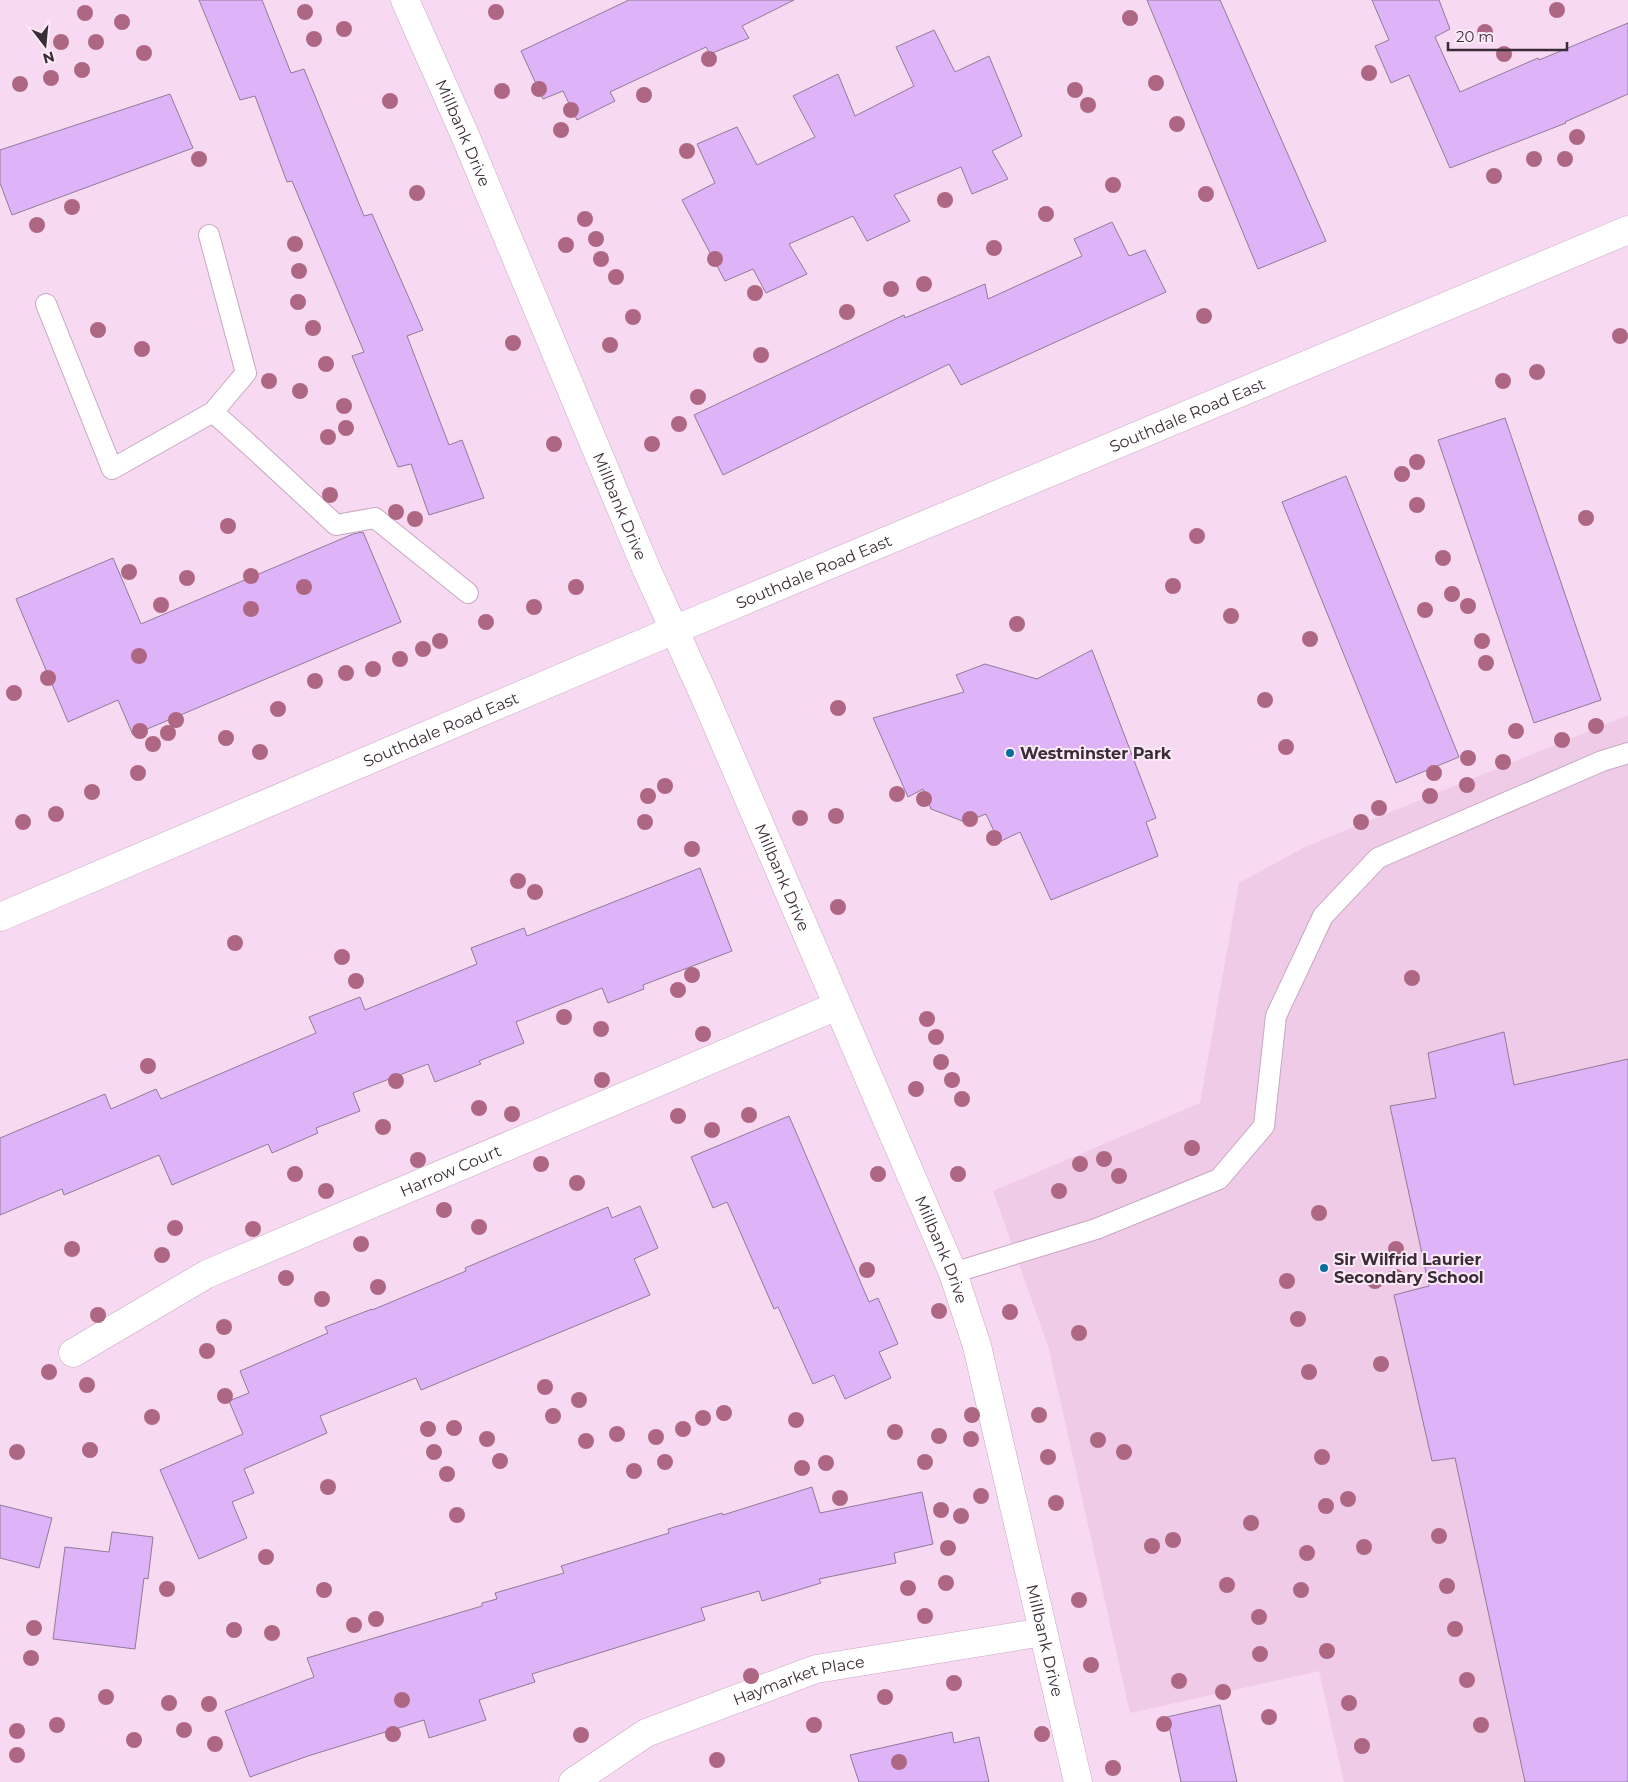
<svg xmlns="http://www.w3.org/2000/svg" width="1628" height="1782" font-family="Montserrat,sans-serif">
  <rect width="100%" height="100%" fill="#f8d9f2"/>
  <path fill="#efcbe8" d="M1628 715V1782H1344L1319 1671 1130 1713 1048 1346 993 1191 1200 1103 1239 883 1305 847Z"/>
  <path fill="#dfb3f7" stroke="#8e7c98" d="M199 0H262L291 73 304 69 364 216 372 214 423 330 407 336 449 445 462 440 484 498 429 515 411 464 398 467 352 356 364 352 292 181 287 182 255 96 240 100Z
    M629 0H794L742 26 749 38 710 54 706 47 610 92 615 101 577 120 563 91 543 99 521 51Z
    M1147 0H1220L1326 241 1258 269Z
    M1372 0H1439L1450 29 1435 37 1460 92 1538 58 1539 60 1628 23V94L1565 122 1566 123 1450 168 1409 75 1391 83 1375 46 1389 40Z
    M934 30 955 72 989 56 1022 136 992 151 1008 179 972 194 961 167 894 195 910 221 867 241 853 216 789 244 807 274 766 293 753 269 725 281 682 200 715 183 697 144 737 127 757 165 815 137 793 96 838 74 855 116 914 86 896 47Z
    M170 94 193 148 12 215 0 183V150Z
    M1112 222 1129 256 1145 250 1166 292 961 385 949 364 723 475 694 415 904 315 905 318 985 284 988 299 1082 256 1074 239Z
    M1505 418 1601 700 1534 723 1438 440Z
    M1346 476 1459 757 1396 783 1282 502Z
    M363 532 401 622 133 735 118 700 68 722 16 599 113 558 141 624 353 534Z
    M1092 650 1156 818 1146 822 1158 856 1051 900 1020 832 999 842 986 814 965 822 931 809 923 789 908 797 873 718 964 692 956 675 985 664 1037 679Z
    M700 868 732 951 643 985 644 989 608 1003 602 988 516 1022 524 1043 479 1061 481 1064 435 1082 428 1064 353 1093 360 1111 316 1128 318 1133 272 1153 268 1144 172 1185 159 1155 64 1195 62 1189 0 1215V1138L105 1094 111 1109 156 1089 161 1099 316 1033 309 1017 360 997 365 1010 477 964 471 948 524 928 527 936Z
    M1504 1032 1514 1085 1628 1059V1782H1525L1455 1458 1432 1461 1394 1295 1429 1286 1390 1106 1436 1098 1428 1053Z
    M789 1116 869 1302 878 1298 898 1344 879 1352 891 1378 845 1399 834 1375 813 1384 778 1307 774 1309 727 1202 713 1208 691 1157Z
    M640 1206 658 1248 634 1259 650 1295 421 1390 416 1378 320 1416 327 1433 244 1469 254 1493 232 1502 247 1538 199 1559 160 1470 243 1434 229 1401 249 1393 240 1371 328 1333 325 1327 372 1309V1310L466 1271 465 1268 608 1207 612 1218Z
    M812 1487 820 1513 922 1492 933 1544 894 1553 896 1563 819 1579 821 1583 762 1601 759 1591 701 1608 705 1620 532 1674 535 1682 479 1700 486 1720 429 1738 424 1720 308 1756 250 1777 225 1711 314 1677 307 1658 482 1606V1603L497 1599 495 1593 564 1573 561 1566 669 1533 668 1529 722 1513 723 1515Z
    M0 1505 52 1518 39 1568 0 1558Z
    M112 1532 153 1537 148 1579 144 1578 135 1649 53 1639 65 1547 109 1552Z
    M1220 1705 1237 1782H1181L1167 1717Z
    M952 1732 954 1743 979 1737 989 1782H859L850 1755Z"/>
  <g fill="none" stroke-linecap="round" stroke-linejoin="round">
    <g stroke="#c6a8c0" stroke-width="22">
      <path id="lane" d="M46 304 112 469 213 412 246 373 209 235
        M213 412 253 448 336 525 375 518 468 593
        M953 1273 1096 1229 1219 1179 1264 1126 1276 1016 1323 916 1378 858 1602 761 1628 753"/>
    </g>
    <g stroke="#c6a8c0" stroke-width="29">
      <g id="street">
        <path id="s1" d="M73 1353 207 1274 837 1006"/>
        <path id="s2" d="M573 1782 646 1733 816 1669 1043 1632"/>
      </g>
    </g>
    <g stroke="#c6a8c0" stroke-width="29">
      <g id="secondary">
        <path id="s3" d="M405 0 464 133 646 568 704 695 953 1273 977 1346 1078 1782"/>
        <path id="s4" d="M0 917 674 630 1628 230"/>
      </g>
    </g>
    <use href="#lane" stroke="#fff" stroke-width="20"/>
    <use href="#street" stroke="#fff" stroke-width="28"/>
    <use href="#secondary" stroke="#fff" stroke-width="28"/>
  </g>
  <g fill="#ae6783">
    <circle cx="1557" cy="10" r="8"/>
    <circle cx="305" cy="12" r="8"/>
    <circle cx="496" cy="12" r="8"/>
    <circle cx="85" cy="13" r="8"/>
    <circle cx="1130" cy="18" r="8"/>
    <circle cx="122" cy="22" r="8"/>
    <circle cx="344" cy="29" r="8"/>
    <circle cx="1485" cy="32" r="8"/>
    <circle cx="314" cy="39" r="8"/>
    <circle cx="61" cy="42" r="8"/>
    <circle cx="96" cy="42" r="8"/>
    <circle cx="144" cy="53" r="8"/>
    <circle cx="1504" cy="54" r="8"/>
    <circle cx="709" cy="59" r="8"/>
    <circle cx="82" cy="70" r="8"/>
    <circle cx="1369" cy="73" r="8"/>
    <circle cx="51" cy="78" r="8"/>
    <circle cx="1156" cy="83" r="8"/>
    <circle cx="20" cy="84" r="8"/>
    <circle cx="539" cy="89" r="8"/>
    <circle cx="1075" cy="90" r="8"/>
    <circle cx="502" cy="91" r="8"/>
    <circle cx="644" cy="95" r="8"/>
    <circle cx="390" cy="101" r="8"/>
    <circle cx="1088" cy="105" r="8"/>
    <circle cx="571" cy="110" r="8"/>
    <circle cx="1177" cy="124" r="8"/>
    <circle cx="561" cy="130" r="8"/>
    <circle cx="1577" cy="137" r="8"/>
    <circle cx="687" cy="151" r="8"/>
    <circle cx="199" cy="159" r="8"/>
    <circle cx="1534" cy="159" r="8"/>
    <circle cx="1565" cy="159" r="8"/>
    <circle cx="1494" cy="176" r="8"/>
    <circle cx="1113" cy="185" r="8"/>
    <circle cx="417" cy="193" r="8"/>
    <circle cx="1206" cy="194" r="8"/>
    <circle cx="945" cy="200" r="8"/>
    <circle cx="72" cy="207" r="8"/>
    <circle cx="1046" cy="214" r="8"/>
    <circle cx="585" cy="219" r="8"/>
    <circle cx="37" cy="225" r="8"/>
    <circle cx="596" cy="239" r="8"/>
    <circle cx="295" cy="244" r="8"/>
    <circle cx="566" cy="245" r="8"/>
    <circle cx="994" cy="248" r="8"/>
    <circle cx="601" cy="259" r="8"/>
    <circle cx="715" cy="259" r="8"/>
    <circle cx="299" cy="271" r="8"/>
    <circle cx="616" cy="277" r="8"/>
    <circle cx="924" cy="284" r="8"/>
    <circle cx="891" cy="289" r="8"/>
    <circle cx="755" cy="293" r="8"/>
    <circle cx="298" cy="302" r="8"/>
    <circle cx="847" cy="312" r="8"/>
    <circle cx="1204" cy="316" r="8"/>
    <circle cx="633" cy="317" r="8"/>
    <circle cx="313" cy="328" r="8"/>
    <circle cx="98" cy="330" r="8"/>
    <circle cx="1620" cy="336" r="8"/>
    <circle cx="513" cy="343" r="8"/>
    <circle cx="610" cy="345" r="8"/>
    <circle cx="142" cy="349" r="8"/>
    <circle cx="761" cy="355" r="8"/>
    <circle cx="326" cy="364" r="8"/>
    <circle cx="1537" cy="372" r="8"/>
    <circle cx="269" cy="381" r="8"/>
    <circle cx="1503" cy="381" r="8"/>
    <circle cx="300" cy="391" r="8"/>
    <circle cx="698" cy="397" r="8"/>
    <circle cx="344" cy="406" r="8"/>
    <circle cx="679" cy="424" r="8"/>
    <circle cx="346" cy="428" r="8"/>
    <circle cx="328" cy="437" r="8"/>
    <circle cx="554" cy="444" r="8"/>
    <circle cx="652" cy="444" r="8"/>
    <circle cx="1417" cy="462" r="8"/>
    <circle cx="1402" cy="474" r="8"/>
    <circle cx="330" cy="495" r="8"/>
    <circle cx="1417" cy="505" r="8"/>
    <circle cx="396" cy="512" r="8"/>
    <circle cx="1586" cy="518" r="8"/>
    <circle cx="415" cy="519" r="8"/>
    <circle cx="228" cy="526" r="8"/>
    <circle cx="1197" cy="536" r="8"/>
    <circle cx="1443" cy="558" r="8"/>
    <circle cx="129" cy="572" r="8"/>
    <circle cx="251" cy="576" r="8"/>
    <circle cx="187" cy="578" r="8"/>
    <circle cx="1173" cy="586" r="8"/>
    <circle cx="304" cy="587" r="8"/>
    <circle cx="576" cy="587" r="8"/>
    <circle cx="1452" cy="594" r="8"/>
    <circle cx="161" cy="605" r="8"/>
    <circle cx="1468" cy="606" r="8"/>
    <circle cx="534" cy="607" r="8"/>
    <circle cx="251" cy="609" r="8"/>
    <circle cx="1425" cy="610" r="8"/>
    <circle cx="1231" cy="616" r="8"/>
    <circle cx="486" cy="622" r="8"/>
    <circle cx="1017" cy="624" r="8"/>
    <circle cx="1310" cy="639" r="8"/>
    <circle cx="440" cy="641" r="8"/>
    <circle cx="1482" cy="641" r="8"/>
    <circle cx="423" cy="649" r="8"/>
    <circle cx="139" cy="656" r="8"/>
    <circle cx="400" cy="659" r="8"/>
    <circle cx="1486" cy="663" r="8"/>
    <circle cx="373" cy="669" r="8"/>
    <circle cx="346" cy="673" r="8"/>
    <circle cx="48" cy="678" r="8"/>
    <circle cx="315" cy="681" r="8"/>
    <circle cx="14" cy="693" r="8"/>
    <circle cx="1265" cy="700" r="8"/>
    <circle cx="838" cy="708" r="8"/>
    <circle cx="278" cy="709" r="8"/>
    <circle cx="176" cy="720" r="8"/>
    <circle cx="1596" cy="726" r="8"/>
    <circle cx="140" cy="731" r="8"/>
    <circle cx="1516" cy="731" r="8"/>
    <circle cx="168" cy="733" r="8"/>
    <circle cx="226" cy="738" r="8"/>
    <circle cx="1562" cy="740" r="8"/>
    <circle cx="153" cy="744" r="8"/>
    <circle cx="1286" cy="747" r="8"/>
    <circle cx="260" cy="752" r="8"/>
    <circle cx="1468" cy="758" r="8"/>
    <circle cx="1503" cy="762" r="8"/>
    <circle cx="138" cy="773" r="8"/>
    <circle cx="1434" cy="773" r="8"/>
    <circle cx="1467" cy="785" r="8"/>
    <circle cx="665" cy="786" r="8"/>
    <circle cx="92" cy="792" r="8"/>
    <circle cx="897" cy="794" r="8"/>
    <circle cx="648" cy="796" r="8"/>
    <circle cx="1430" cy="796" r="8"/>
    <circle cx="924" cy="799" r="8"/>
    <circle cx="1379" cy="808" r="8"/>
    <circle cx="56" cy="814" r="8"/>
    <circle cx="836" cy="816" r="8"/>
    <circle cx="800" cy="818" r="8"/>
    <circle cx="970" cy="819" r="8"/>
    <circle cx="23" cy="822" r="8"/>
    <circle cx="645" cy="822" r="8"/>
    <circle cx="1361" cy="822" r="8"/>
    <circle cx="994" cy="838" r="8"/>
    <circle cx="692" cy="849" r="8"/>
    <circle cx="518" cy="881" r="8"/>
    <circle cx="535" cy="892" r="8"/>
    <circle cx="838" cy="907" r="8"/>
    <circle cx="235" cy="943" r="8"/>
    <circle cx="342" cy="957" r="8"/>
    <circle cx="692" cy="975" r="8"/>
    <circle cx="1412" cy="978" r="8"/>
    <circle cx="356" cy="981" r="8"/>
    <circle cx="678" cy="990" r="8"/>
    <circle cx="564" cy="1017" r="8"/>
    <circle cx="927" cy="1019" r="8"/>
    <circle cx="601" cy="1029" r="8"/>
    <circle cx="703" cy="1034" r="8"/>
    <circle cx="936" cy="1037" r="8"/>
    <circle cx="941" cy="1062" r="8"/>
    <circle cx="148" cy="1066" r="8"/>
    <circle cx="602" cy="1080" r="8"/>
    <circle cx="952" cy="1080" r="8"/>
    <circle cx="396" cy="1081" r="8"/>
    <circle cx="916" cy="1089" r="8"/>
    <circle cx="962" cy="1099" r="8"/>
    <circle cx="479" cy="1108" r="8"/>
    <circle cx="512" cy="1114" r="8"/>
    <circle cx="749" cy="1115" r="8"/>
    <circle cx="678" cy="1116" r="8"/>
    <circle cx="383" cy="1127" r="8"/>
    <circle cx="712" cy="1130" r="8"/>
    <circle cx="1192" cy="1148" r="8"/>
    <circle cx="1104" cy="1159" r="8"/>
    <circle cx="418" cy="1160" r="8"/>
    <circle cx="541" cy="1164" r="8"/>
    <circle cx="1080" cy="1164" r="8"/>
    <circle cx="295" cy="1174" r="8"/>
    <circle cx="878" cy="1174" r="8"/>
    <circle cx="958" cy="1174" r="8"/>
    <circle cx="1119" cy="1176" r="8"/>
    <circle cx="577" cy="1183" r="8"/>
    <circle cx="326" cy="1191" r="8"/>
    <circle cx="1059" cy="1191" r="8"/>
    <circle cx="444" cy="1210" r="8"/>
    <circle cx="1319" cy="1213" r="8"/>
    <circle cx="479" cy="1227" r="8"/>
    <circle cx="175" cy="1228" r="8"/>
    <circle cx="253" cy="1229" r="8"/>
    <circle cx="361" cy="1244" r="8"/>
    <circle cx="72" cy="1249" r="8"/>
    <circle cx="1396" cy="1249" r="8"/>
    <circle cx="162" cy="1255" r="8"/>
    <circle cx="867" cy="1270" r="8"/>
    <circle cx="1396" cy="1277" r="8"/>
    <circle cx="286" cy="1278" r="8"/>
    <circle cx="1287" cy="1281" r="8"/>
    <circle cx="1375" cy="1281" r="8"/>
    <circle cx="378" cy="1287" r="8"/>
    <circle cx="322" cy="1299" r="8"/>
    <circle cx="939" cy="1311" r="8"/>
    <circle cx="1010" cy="1312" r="8"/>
    <circle cx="98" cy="1315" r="8"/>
    <circle cx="1298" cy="1319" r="8"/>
    <circle cx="224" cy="1327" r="8"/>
    <circle cx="1079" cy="1333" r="8"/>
    <circle cx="207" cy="1351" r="8"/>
    <circle cx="1381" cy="1364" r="8"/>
    <circle cx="49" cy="1372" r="8"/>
    <circle cx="1309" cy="1372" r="8"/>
    <circle cx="87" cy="1385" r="8"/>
    <circle cx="545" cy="1387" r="8"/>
    <circle cx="225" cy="1396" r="8"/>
    <circle cx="579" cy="1400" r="8"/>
    <circle cx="724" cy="1413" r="8"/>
    <circle cx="972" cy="1415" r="8"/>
    <circle cx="1039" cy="1415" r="8"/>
    <circle cx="553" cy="1416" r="8"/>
    <circle cx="152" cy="1417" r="8"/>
    <circle cx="703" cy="1418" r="8"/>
    <circle cx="796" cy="1420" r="8"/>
    <circle cx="454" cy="1428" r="8"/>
    <circle cx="428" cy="1429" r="8"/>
    <circle cx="683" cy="1429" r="8"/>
    <circle cx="895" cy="1432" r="8"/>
    <circle cx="617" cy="1434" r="8"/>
    <circle cx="939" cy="1436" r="8"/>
    <circle cx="656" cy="1437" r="8"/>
    <circle cx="487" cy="1439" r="8"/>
    <circle cx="971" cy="1439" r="8"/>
    <circle cx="1098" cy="1440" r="8"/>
    <circle cx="586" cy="1441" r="8"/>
    <circle cx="90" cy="1450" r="8"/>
    <circle cx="17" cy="1452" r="8"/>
    <circle cx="434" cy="1452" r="8"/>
    <circle cx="1124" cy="1452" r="8"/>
    <circle cx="1048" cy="1457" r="8"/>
    <circle cx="1322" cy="1457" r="8"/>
    <circle cx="500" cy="1461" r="8"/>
    <circle cx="665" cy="1462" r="8"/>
    <circle cx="925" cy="1462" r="8"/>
    <circle cx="826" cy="1463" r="8"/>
    <circle cx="802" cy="1468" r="8"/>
    <circle cx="634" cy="1471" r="8"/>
    <circle cx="447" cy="1474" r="8"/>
    <circle cx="328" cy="1487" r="8"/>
    <circle cx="981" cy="1496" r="8"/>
    <circle cx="840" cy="1498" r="8"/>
    <circle cx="1348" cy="1499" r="8"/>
    <circle cx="1056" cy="1503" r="8"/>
    <circle cx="1326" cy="1506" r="8"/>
    <circle cx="941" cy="1510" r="8"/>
    <circle cx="457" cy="1515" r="8"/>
    <circle cx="961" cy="1516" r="8"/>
    <circle cx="1251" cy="1523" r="8"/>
    <circle cx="1439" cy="1536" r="8"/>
    <circle cx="1173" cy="1540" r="8"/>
    <circle cx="1152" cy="1546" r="8"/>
    <circle cx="1364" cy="1547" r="8"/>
    <circle cx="948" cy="1548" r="8"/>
    <circle cx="1307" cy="1553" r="8"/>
    <circle cx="266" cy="1557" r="8"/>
    <circle cx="946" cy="1583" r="8"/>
    <circle cx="1227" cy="1585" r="8"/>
    <circle cx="1447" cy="1586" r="8"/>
    <circle cx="908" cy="1588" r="8"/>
    <circle cx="167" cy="1589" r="8"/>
    <circle cx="324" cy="1590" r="8"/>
    <circle cx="1301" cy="1590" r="8"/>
    <circle cx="1079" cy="1600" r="8"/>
    <circle cx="925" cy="1616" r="8"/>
    <circle cx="1259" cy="1617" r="8"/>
    <circle cx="376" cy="1619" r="8"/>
    <circle cx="354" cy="1625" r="8"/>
    <circle cx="34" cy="1628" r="8"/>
    <circle cx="1455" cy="1629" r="8"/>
    <circle cx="234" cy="1630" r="8"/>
    <circle cx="272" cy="1633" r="8"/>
    <circle cx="1327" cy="1651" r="8"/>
    <circle cx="1260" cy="1654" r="8"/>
    <circle cx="31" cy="1658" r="8"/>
    <circle cx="1091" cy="1665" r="8"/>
    <circle cx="751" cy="1676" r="8"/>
    <circle cx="1467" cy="1680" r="8"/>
    <circle cx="1179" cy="1681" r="8"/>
    <circle cx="954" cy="1683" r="8"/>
    <circle cx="1223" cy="1692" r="8"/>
    <circle cx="106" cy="1697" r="8"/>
    <circle cx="885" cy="1697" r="8"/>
    <circle cx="402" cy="1700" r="8"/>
    <circle cx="169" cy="1703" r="8"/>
    <circle cx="1349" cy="1703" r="8"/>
    <circle cx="209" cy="1704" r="8"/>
    <circle cx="1269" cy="1717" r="8"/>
    <circle cx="1164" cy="1724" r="8"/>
    <circle cx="57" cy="1725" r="8"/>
    <circle cx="814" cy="1725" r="8"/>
    <circle cx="1481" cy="1725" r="8"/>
    <circle cx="184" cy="1730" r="8"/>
    <circle cx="17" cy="1731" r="8"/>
    <circle cx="393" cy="1734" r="8"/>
    <circle cx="1042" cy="1734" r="8"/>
    <circle cx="581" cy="1735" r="8"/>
    <circle cx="134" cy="1740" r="8"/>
    <circle cx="215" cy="1744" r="8"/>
    <circle cx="1362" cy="1746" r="8"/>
    <circle cx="17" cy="1755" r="8"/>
    <circle cx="717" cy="1760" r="8"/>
    <circle cx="899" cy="1762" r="8"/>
    <circle cx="1113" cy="1768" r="8"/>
  </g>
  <g fill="#046f9c" stroke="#fdeaf9" stroke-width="2">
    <circle cx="1010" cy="753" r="5"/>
    <circle cx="1324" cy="1268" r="5"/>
  </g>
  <g text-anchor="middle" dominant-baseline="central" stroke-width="4" stroke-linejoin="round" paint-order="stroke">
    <g font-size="16" fill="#392d37" stroke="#fdeaf9">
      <text stroke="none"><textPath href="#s3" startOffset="145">Millbank Drive</textPath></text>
      <text stroke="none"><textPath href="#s4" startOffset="1289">Southdale Road East</textPath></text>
      <text stroke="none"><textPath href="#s3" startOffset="550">Millbank Drive</textPath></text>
      <text stroke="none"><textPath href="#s4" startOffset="884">Southdale Road East</textPath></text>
      <text stroke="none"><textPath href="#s4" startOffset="479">Southdale Road East</textPath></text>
      <text stroke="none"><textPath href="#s3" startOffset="955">Millbank Drive</textPath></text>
      <text stroke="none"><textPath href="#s1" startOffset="420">Harrow Court</textPath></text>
      <text stroke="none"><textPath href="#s3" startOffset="1360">Millbank Drive</textPath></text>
      <text stroke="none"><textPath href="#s3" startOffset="1765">Millbank Drive</textPath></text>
      <text stroke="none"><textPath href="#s2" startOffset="250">Haymarket Place</textPath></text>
    </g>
    <g font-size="16" font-weight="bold" fill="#392d37" stroke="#fdeaf9" text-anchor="start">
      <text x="1020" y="753">Westminster Park</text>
      <text x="1334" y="1259">Sir Wilfrid Laurier<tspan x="1334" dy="18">Secondary School</tspan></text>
    </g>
  </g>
  <g transform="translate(45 45) rotate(164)" stroke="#fdeaf9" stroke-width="4" paint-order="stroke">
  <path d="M0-4L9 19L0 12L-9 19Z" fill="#392d37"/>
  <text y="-8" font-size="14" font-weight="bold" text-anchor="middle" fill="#392d37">N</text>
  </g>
  <path d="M1448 42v8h119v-8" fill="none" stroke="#392d37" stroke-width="2.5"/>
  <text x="1456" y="42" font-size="15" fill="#392d37" stroke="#fdeaf9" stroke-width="4" paint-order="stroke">20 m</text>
</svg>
